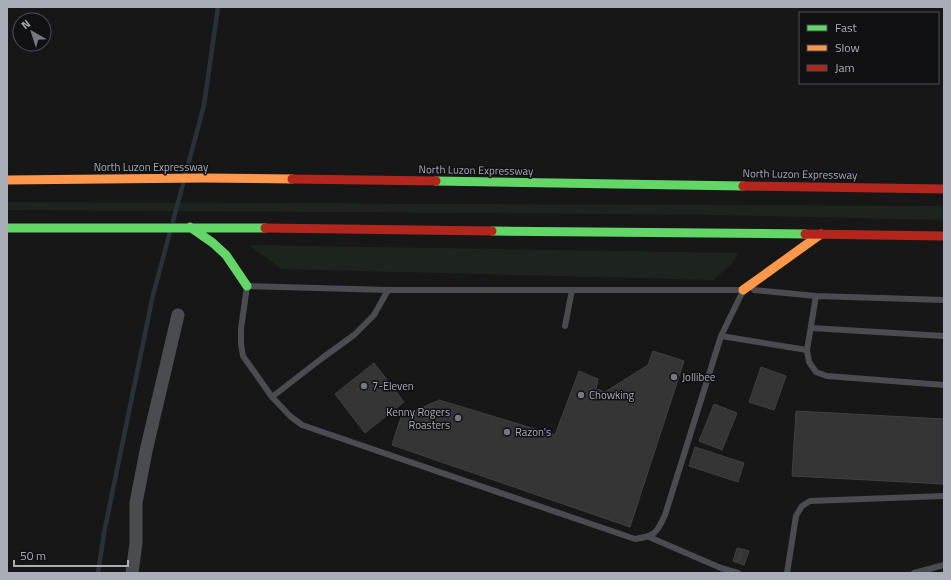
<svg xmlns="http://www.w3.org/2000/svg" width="951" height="580" font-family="'Titillium Web',sans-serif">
  <rect width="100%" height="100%" fill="#171717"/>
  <path fill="#1d241e" d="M7 202 944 206V220L721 215 485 213 7 210Z
    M249 245 738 253 732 264 713 280 281 269Z"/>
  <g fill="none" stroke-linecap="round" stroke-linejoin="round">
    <path stroke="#2a3239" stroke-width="4.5" d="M186 173 204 105 218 7
      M173 221 183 184
      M98 573 104 533 153 295 170 232"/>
  </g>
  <path fill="#353536" stroke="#3f4043" d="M653 351 684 361 630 527 392 445 401 417 439 400 555 435 579 371 598 379 596 389 605 392 648 365Z
    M374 363 404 402 365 433 335 394Z
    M761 367 786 376 774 410 749 402Z
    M714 404 737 413 722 450 699 441Z
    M796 411 944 419V484L792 476Z
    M695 447 744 463 738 482 689 466Z
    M737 548 742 549 737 563 733 561Z
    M743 549 749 551 744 565 738 563Z"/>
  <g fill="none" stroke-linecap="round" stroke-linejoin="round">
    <path stroke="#4b4c50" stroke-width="6" d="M740 290H388L247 286 241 329V344L243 356 272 397 290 416 302 425 635 539C655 536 657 533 665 515L721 336 742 293
      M754 290 816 296 944 300
      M816 296 807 350 809 362 816 372 827 376 944 385
      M565 326 572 290
      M811 328 944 336
      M721 336 807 350
      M272 397 321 359 354 335 374 315 388 290
      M649 537 721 568 738 573
      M787 573 796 516 802 506 810 501 944 496
      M914 573 944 565"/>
    <path stroke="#4b4c50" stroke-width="13" d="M132 573 136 543V503L146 451 178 315"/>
    <path stroke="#63d668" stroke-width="9" d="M436 181 743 186
      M190 227 213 243 226 255 247 286
      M7 228H265
      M492 231 805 234"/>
    <path stroke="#ff974d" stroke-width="9" d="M7 180 203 178 292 179
      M743 290 821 234"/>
    <path stroke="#b3261e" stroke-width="9" d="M292 179 436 181
      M743 186 944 189
      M265 228 492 231
      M805 234 944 236"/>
  </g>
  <g fill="#757880" stroke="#111113" stroke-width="1.5">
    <circle cx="674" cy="377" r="4"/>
    <circle cx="364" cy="386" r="4"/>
    <circle cx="581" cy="395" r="4"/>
    <circle cx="458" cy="418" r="4"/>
    <circle cx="507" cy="432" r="4"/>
  </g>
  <g text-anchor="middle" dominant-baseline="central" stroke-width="3" stroke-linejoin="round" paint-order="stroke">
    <g font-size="11" fill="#a8adb8" stroke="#111113">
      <text x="151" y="167">North Luzon Expressway</text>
      <text transform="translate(476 170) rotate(1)">North Luzon Expressway</text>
      <text transform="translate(800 174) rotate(1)">North Luzon Expressway</text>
    </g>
    <g font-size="11" fill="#a8adb8" stroke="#111113" text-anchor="start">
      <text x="682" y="377">Jollibee</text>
      <text x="372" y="386">7-Eleven</text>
      <text x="589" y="395">Chowking</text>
      <text x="450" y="412" text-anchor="end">Kenny Rogers<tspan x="450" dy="13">Roasters</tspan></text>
      <text x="515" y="432">Razon's</text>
    </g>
  </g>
  <rect width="951" height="580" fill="none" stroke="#a8adb8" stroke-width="16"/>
  <rect x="799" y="12" width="140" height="72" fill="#111113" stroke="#4d4f55"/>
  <rect x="807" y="25" width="20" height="6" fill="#63d668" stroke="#4d4f55"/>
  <text x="835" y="32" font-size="12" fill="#a8adb8">Fast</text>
  <rect x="807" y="45" width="20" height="6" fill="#ff974d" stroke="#4d4f55"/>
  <text x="835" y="52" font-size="12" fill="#a8adb8">Slow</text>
  <rect x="807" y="65" width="20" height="6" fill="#b3261e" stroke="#4d4f55"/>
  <text x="835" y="72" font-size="12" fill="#a8adb8">Jam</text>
  <g transform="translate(32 32) rotate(321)"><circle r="19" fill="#111113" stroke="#4d4f55"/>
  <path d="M0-3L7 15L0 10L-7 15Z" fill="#757880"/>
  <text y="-6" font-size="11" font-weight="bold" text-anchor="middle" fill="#a8adb8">N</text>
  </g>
  <path d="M14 560v6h114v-6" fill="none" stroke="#a8adb8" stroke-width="2"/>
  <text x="20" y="560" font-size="12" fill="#a8adb8" stroke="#111113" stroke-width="3" paint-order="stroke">50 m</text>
</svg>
